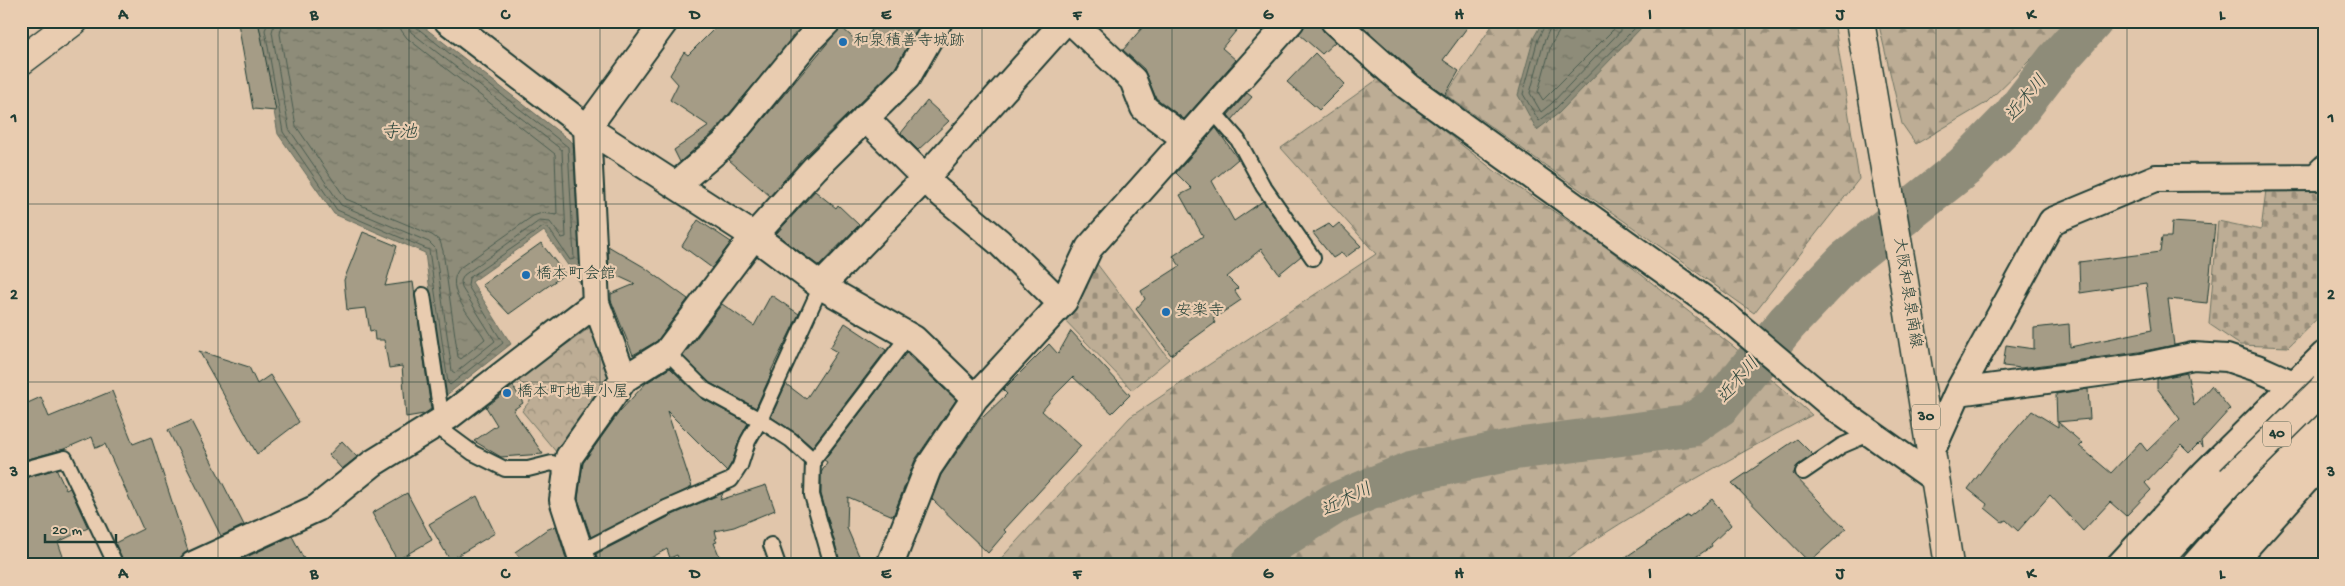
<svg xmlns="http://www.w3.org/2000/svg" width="2345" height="586" font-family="'Gochi Hand','Klee One',sans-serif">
  <defs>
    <pattern id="forest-firs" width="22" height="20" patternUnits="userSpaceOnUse" patternTransform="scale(1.25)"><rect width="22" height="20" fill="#bdad95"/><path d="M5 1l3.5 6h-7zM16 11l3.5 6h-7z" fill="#998e7a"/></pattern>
    <pattern id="cemetery-stones" width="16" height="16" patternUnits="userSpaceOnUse" patternTransform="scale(1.25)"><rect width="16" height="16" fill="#bdad95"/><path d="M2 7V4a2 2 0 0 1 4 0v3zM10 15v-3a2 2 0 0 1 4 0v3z" fill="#998e7a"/></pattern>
    <pattern id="park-crowns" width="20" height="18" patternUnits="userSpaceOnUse" patternTransform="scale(1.25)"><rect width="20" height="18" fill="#bdad95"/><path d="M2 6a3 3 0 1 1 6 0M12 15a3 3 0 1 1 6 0" fill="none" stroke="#998e7a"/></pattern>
    <pattern id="water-ripples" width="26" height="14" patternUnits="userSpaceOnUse" patternTransform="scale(1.25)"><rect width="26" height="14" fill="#8e8c79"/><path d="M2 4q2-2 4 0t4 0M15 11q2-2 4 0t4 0" fill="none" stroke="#737464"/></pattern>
  </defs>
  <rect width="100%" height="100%" fill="#e1c6ab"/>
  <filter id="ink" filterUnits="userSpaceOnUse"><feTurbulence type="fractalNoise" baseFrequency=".02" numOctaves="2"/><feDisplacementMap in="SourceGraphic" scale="10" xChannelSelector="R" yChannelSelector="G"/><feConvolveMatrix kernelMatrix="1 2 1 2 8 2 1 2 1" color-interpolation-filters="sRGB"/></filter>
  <g filter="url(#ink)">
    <path fill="url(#forest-firs)" stroke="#6e7564" d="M1495 21H1834L1859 179 1754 313 1446 95Z
      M2070 21 1986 103 1916 144 1902 124 1878 21Z
      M1378 79 1496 172 1606 247 1734 347 1812 415C1725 461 1639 509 1557 565H995L1130 417 1376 254 1281 148Z"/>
    <path fill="url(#cemetery-stones)" stroke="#6e7564" d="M2324 183V312L2288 347 2240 345 2209 324 2218 221 2261 230 2266 190Z
      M1094 260 1169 359 1132 390 1061 316Z"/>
    <path fill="url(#park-crowns)" stroke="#6e7564" d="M595 324 611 381 562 459 522 411 532 398 518 379Z"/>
    <path fill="url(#water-ripples)" stroke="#626c5d" d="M272 21H416L573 143 581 284 544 231 472 282 511 344 444 397 425 253 334 214 278 134 259 25Z
      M1543 21H1641L1642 27 1559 113 1537 130 1518 95 1534 37Z"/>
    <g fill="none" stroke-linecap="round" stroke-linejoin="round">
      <path stroke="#4b5d50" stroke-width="1" d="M269 21 265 30 283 132 337 210 429 250 448 383 450 385 503 343 468 286 469 278 543 227 549 229 570 260 574 259 568 147 416 27 413 21
        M275 21 272 32 289 129 341 205 429 242 435 248 452 371 455 373 495 341 462 288 461 281 464 275 539 221 550 222 562 238 566 237 562 150 411 32 407 21
        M283 21 280 34 296 126 346 199 432 235 440 241 443 251 458 357 461 359 485 339C475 320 440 288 461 267L533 216 542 213 557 215 555 154 407 38 401 30 400 21
        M1547 21 1538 39 1523 94 1539 121 1555 109 1636 27V21
        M1553 21 1544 42 1530 93 1541 112 1551 104 1630 21
        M1561 21 1560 30 1551 45 1538 92 1543 100 1622 21"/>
      <path stroke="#8e8c79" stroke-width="42" d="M1251 565 1276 541 1334 504 1411 472 1515 449 1689 426 1720 405 1787 323 1846 261 1964 167 2012 118 2056 61 2092 21"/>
    </g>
    <path fill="#a59c86" stroke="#1f3d34" d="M247 21H258L276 111 253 109 238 23Z
      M722 21H807L713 133 680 162 674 150 709 126 670 100 678 84 670 75 684 52 688 55Z
      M877 21H922L895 68 804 157 770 196 729 160 841 27 862 46Z
      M1148 21H1244L1222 48 1236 60 1184 119 1156 98 1144 69 1123 50Z
      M1306 21H1319L1324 32 1335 42 1322 54 1299 34Z
      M1357 21H1472L1443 60 1459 71 1445 95 1416 74Z
      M1315 53 1345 84 1319 110 1287 82Z
      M1247 93 1252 97 1232 120 1228 115Z
      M927 101 949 121 918 150 901 133Z
      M1216 128 1238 159 1212 181 1234 221 1263 201 1301 256 1279 274 1261 249 1227 277 1238 288 1235 291 1241 300 1213 319 1215 323 1171 355 1136 309 1145 299 1141 291 1180 266 1173 256 1203 236 1180 195 1192 189 1176 173Z
      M815 191 836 208 838 205 859 225 819 266 776 234Z
      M698 220 731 242 712 268 682 246Z
      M2172 222 2215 225 2207 303 2168 299 2174 345 2139 352 2021 368 2003 366 2006 345 2034 349V328L2069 324 2070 347 2152 330 2146 283 2080 293 2079 262 2160 252 2162 237H2171Z
      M1339 223 1361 246 1346 257 1341 253 1333 258 1313 233 1329 224 1333 228Z
      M363 232 397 246 385 286 413 282 431 409 424 414 406 417 402 366 389 368 384 340H375L374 330 370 331 366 308 347 310 344 280Z
      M541 243 565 274 509 314 482 285Z
      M608 246 644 267 688 299 657 341 633 355 611 300V294L635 284 609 272Z
      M771 295 799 314 771 371 772 372 756 408 710 383 683 356 722 304 754 326Z
      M845 323 886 350 812 447 796 433 771 417 786 384 806 399 837 352 830 348Z
      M1071 331 1130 395 1112 413 1073 377 1055 395 1042 411 1081 446 1004 530 1006 532 988 553 932 499 941 475 981 417 982 418 1007 394 1003 390 1049 344 1058 354Z
      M199 351 249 367 257 384 270 375 299 422 257 454Z
      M906 353 956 400 915 460 893 516 848 497 847 528 863 565H841L821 494V473L827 462 824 460Z
      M670 368 701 398 748 423 740 438 732 462 727 471 667 411 692 487 591 537 578 499 583 463 620 411 646 383Z
      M2187 373 2194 406 2211 386 2230 409 2201 441 2202 447 2199 443 2189 453 2181 445 2145 483 2151 490 2126 516 2110 502 2083 531 2050 495 2018 531 2006 520 2002 522 1985 508 1987 504 1968 489 1996 452 2032 411 2058 427V422L2082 443 2079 446 2111 473 2140 442 2147 451 2180 419 2157 388V379Z
      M513 386 523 403 513 410 543 454 501 457 474 441 497 425 486 407Z
      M2088 389 2090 419 2057 422 2056 394Z
      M112 391 133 444 151 437 188 551 181 557 178 565H125L115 543 143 529 105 444 96 448 92 437 64 449 21 461V406L41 397 49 417Z
      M191 421 244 525 221 536 168 430Z
      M1797 439 1813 455 1798 465 1793 474 1846 529 1809 562 1732 483Z
      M342 441 357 457 342 469 329 455Z
      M56 469 66 490 70 488 88 528 58 542 66 565H21V479Z
      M766 485 775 510 734 527 715 531 717 538 715 539 717 542 714 543 723 565H681L677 555 670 558 667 549 638 565H599L596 554 670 516 723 493 720 500Z
      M407 493 432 540 397 560 372 513Z
      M477 496 495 533 450 560 429 524Z
      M1712 499 1731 525 1711 544 1712 546 1684 565H1614L1688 515 1689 517Z
      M556 526 568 565H526L515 552 546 530Z
      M292 536 307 565H229Z"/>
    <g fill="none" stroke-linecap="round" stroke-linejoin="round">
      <g stroke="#1f3d34" stroke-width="18">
        <path id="service" d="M1212 110 1238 140 1263 186 1313 258
          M423 295 442 421
          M667 352 705 390 760 420 791 440 813 460 812 495 832 565
          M435 425 473 453 505 469H528L552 463 568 470
          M813 460 909 335
          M21 470 65 458 116 565
          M1803 472 1841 446 1869 434
          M771 545 778 565
          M580 552 666 508 731 480 740 466 748 441 760 420 821 286"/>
      </g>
      <g stroke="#1f3d34" stroke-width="30">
        <path id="minor" d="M448 21 587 128 754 236 821 286 914 339 975 398
          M1071 21 1133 80 1144 108 1186 139
          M1334 21 1407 86 1719 310 1835 408 1935 479
          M865 118 937 190 999 242 1061 303
          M676 185 724 144 807 42 828 21
          M821 286 925 178 1065 21
          M624 379 667 352 754 236 815 168 907 77 939 21
          M1958 392 2142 367 2193 356 2227 358 2257 368 2324 398
          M1931 452 1958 392 2052 221 2156 178 2316 177 2324 169
          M193 565 317 508 373 463 449 416 596 303
          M584 565 563 500 569 457 624 379 596 303 587 128 665 21
          M890 565 928 468 975 398 1064 301 1089 248 1291 21
          M2120 565 2204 474 2324 355
          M2230 565 2324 460"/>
      </g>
      <g stroke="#1f3d34" stroke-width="31">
        <path id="secondary" d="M21 61 74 21"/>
      </g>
      <g stroke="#1f3d34" stroke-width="31">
        <path id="primary" d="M1860 21 1902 269 1949 565
          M2154 565 2231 480
          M2196 565 2256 497 2324 428"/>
      </g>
      <use href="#service" stroke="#e9ccb0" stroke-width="14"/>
      <use href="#minor" stroke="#e9ccb0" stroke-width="26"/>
      <use href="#secondary" stroke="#e9ccb0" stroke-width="28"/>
      <use href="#primary" stroke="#e9ccb0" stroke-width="28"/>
      <g stroke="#1f3d34" stroke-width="31" stroke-linecap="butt">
        <path id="primary-bridge" d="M2231 480 2324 388"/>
      </g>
      <use href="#primary-bridge" stroke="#e9ccb0" stroke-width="28"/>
    </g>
  </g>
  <path fill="none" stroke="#1f3d34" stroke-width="1" stroke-opacity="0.55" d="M218 21V565M409 21V565M600 21V565M791 21V565M982 21V565M1172 21V565M1363 21V565M1554 21V565M1745 21V565M1936 21V565M2127 21V565M21 204H2324M21 382H2324"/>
  <g fill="#1f6fb2" stroke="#e9ccb0" stroke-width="2">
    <circle cx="843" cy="42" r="5"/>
    <circle cx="526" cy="275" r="5"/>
    <circle cx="1166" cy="312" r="5"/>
    <circle cx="507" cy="393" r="5"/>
  </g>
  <g text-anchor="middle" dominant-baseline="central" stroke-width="4.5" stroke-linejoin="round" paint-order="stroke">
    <g fill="#e9ccb0" stroke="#5c6859" stroke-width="1">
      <rect x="1912" y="404.5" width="28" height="25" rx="4"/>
      <rect x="2263" y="421.5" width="28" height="25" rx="4"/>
    </g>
    <g font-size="15" font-weight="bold" fill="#1f3d34">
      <text x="1926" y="417">30</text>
      <text x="2277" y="434">40</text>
    </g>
    <g font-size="16" fill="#1f3d34" stroke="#e9ccb0" text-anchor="start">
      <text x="853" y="42">和泉積善寺城跡</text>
      <text x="536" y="275">橋本町会館</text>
      <text x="1176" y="312">安楽寺</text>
      <text x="517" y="393">橋本町地車小屋</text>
    </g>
    <g font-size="16" fill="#1f3d34" stroke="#e9ccb0">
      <text transform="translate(1906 293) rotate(81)">大阪和泉泉南線</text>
    </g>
    <g font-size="18" font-style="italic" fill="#2a453b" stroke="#e9ccb0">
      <text transform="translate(2027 99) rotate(-50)">近木川</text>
      <text x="399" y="133">寺池</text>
      <text transform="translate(1739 381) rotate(-49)">近木川</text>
      <text transform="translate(1347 501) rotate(-26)">近木川</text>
    </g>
  </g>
  <rect width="2345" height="586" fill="none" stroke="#e9ccb0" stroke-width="55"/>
  <path d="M45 534v8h71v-8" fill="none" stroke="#1f3d34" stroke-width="2.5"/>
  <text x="52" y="534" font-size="15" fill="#1f3d34" stroke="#e9ccb0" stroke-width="4" paint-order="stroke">20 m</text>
  <rect x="28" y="28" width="2290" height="530" fill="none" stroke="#1f3d34" stroke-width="2"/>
  <g font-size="16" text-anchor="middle" font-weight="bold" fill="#1f3d34">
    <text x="123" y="19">A</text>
    <text x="314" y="19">B</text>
    <text x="505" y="19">C</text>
    <text x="695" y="19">D</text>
    <text x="886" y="19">E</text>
    <text x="1077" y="19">F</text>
    <text x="1268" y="19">G</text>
    <text x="1459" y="19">H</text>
    <text x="1650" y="19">I</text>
    <text x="1840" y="19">J</text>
    <text x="2031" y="19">K</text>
    <text x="2222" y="19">L</text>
    <text x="14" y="122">1</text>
    <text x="2331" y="122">1</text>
    <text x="14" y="299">2</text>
    <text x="2331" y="299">2</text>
    <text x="14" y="476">3</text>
    <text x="2331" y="476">3</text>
    <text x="123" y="578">A</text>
    <text x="314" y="578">B</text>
    <text x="505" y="578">C</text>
    <text x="695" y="578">D</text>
    <text x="886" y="578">E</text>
    <text x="1077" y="578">F</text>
    <text x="1268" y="578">G</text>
    <text x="1459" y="578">H</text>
    <text x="1650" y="578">I</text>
    <text x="1840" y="578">J</text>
    <text x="2031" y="578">K</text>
    <text x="2222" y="578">L</text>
  </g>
</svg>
